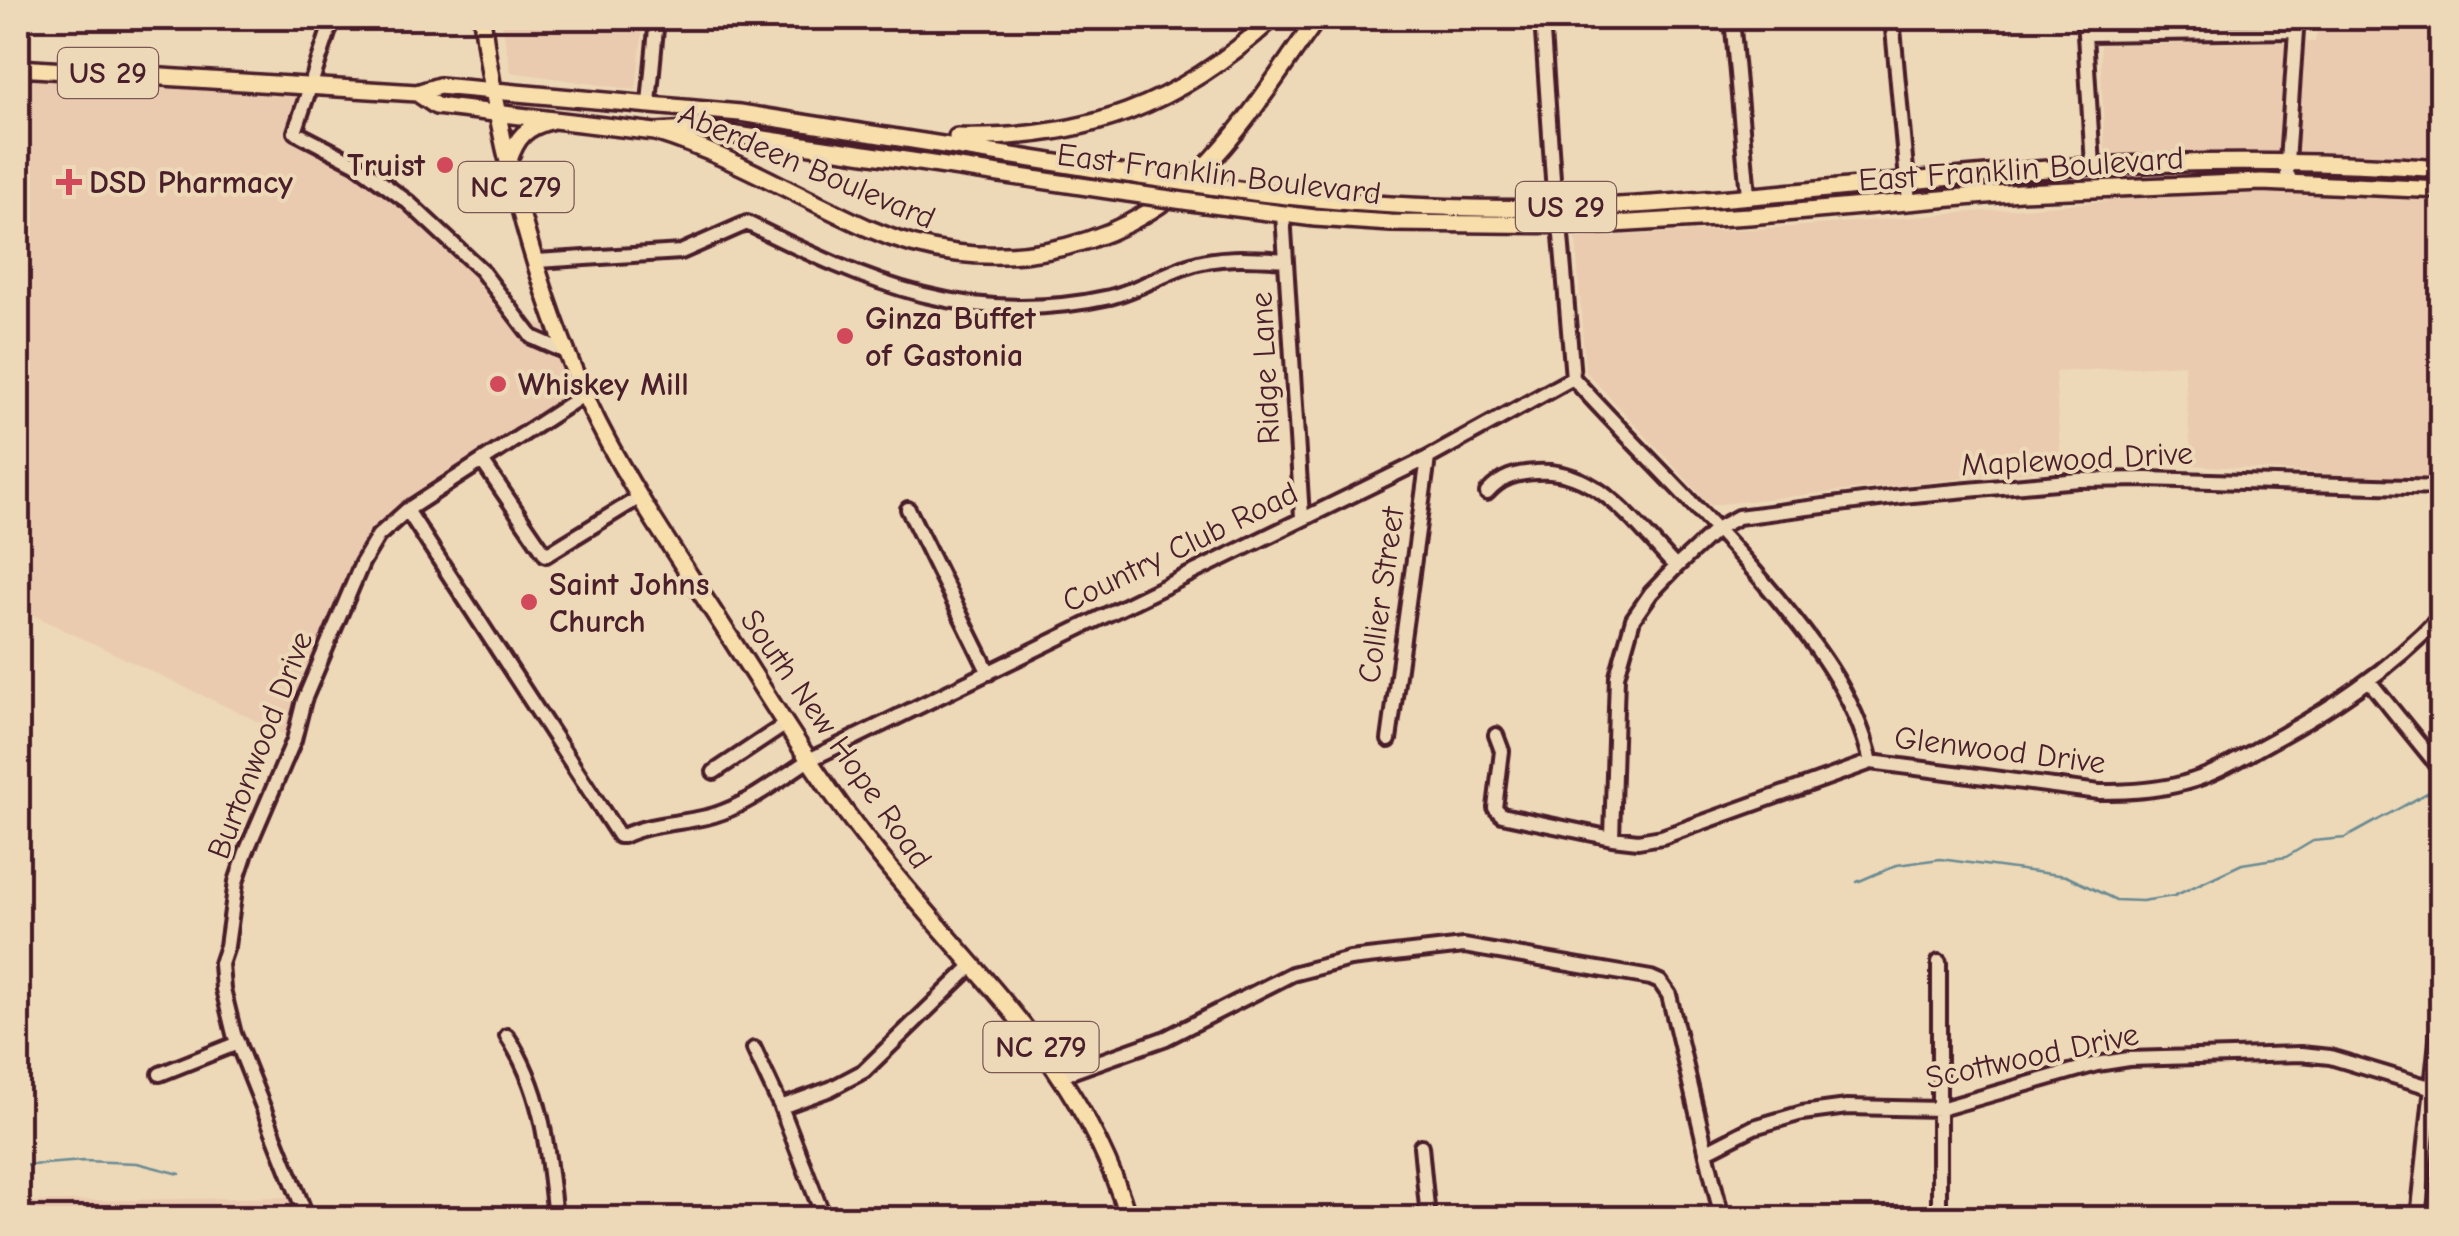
<svg xmlns="http://www.w3.org/2000/svg" width="2459" height="1236" font-family="'Comic Neue',sans-serif">
  <rect width="100%" height="100%" fill="#edd9b7"/>
  <filter id="ink" filterUnits="userSpaceOnUse"><feTurbulence type="fractalNoise" baseFrequency=".01" numOctaves="2"/><feDisplacementMap in="SourceGraphic" scale="20" xChannelSelector="R" yChannelSelector="G"/><feConvolveMatrix kernelMatrix="1 2 1 2 8 2 1 2 1" color-interpolation-filters="sRGB"/></filter>
  <g filter="url(#ink)">
    <path fill="#eacbaf" d="M501 18H644L636 90 511 72Z
      M2320 18H2441V481L2192 465 2184 364 2055 372 2061 468 1710 505 1585 371 1576 238 1792 227 2107 201 2100 45 2315 42Z
      M18 68 311 86 295 132 408 202 514 311 534 322 558 328 585 394 406 511 362 563 288 736 18 608Z
      M288 1197 297 1218H18V1202Z"/>
    <g fill="none" stroke-linecap="round" stroke-linejoin="round">
      <path stroke="#6b8b93" stroke-width="2.5" d="M1857 882 1897 865 1940 859 2066 876 2116 900 2142 901 2174 896 2242 864 2286 857 2313 841 2345 838 2436 788
        M18 1166 83 1161 137 1163 180 1174"/>
      <g stroke="#4a1f2b" stroke-width="20">
        <path id="minor" d="M333 18 295 132 355 163 408 202 481 270 532 337 566 352
          M1542 18 1555 208 1560 224 1573 378
          M1732 18 1748 195
          M1892 18 1909 202
          M2084 18 2093 166
          M2086 34 2296 31
          M649 103 657 18
          M2292 183 2287 173V162L2296 31 2300 18
          M1283 214 1302 517
          M537 261 681 252 747 223C870 284 971 328 1110 297 1138 290 1161 275 1188 266 1219 255 1253 258 1286 260
          M1573 378C1637 449 1706 513 1767 586 1812 639 1855 693 1871 762L2099 792C2127 792 2156 791 2184 783 2211 776 2236 761 2261 747 2326 712 2390 671 2442 615
          M482 461 546 555 640 497
          M1487 493C1501 477 1516 473 1536 472 1598 467 1638 528 1676 567
          M908 509 989 673
          M407 510 619 836H623C652 822 684 824 714 815 748 805 779 779 809 760L1428 458 1573 378
          M2369 681 2442 771
          M1496 735 1502 751 1495 808 1502 815 1612 838 1638 841 1662 837 1871 762
          M1389 740 1428 458
          M714 772 786 724
          M1612 838 1617 676 1633 619 1651 593 1676 567 1718 528 1738 517 1902 496 2079 480 2147 479 2442 488
          M1939 962V1218
          M507 1036C544 1092 548 1153 555 1218
          M754 1049 781 1107 824 1218
          M160 1074 238 1043
          M1062 1075 1166 1038 1292 974 1350 959 1464 946 1651 978 1660 982 1669 995 1722 1218
          M781 1107 830 1089 864 1071 972 966
          M1421 1146 1428 1218
          M1707 1151 1754 1127 1802 1113 1847 1107 1940 1109 2097 1064 2129 1059 2301 1054 2330 1057 2433 1088
          M307 1218 234 1034 223 989 221 964 227 946 236 882 246 852 294 740 304 700 362 563 378 536 407 510 585 394
          M2418 1218 2442 994"/>
      </g>
      <g stroke="#4a1f2b" stroke-width="22">
        <path id="major" d="M482 18C498 146 540 307 598 423 637 500 687 570 733 642 779 714 824 788 878 854 973 973 1084 1068 1128 1218
          M18 68 417 93 439 86 740 113 1140 176
          M417 93 436 106 655 132 692 130 737 135 1128 193
          M655 132C731 155 798 197 870 229 983 279 1114 257 1202 170 1247 125 1281 68 1318 18
          M957 137C1086 140 1178 106 1273 18
          M509 160C517 137 526 127 550 121
          M1224 188C1354 207 1486 212 1617 206 1776 198 1934 175 2093 166 2210 160 2325 161 2442 169
          M1205 204 1315 218 1391 223 1596 225 1749 216 2020 192 2262 182 2442 190"/>
      </g>
      <use href="#minor" stroke="#edd9b7" stroke-width="12"/>
      <use href="#major" stroke="#f8deab" stroke-width="15"/>
      <g stroke="#4a1f2b" stroke-width="22" stroke-linecap="butt">
        <path id="major-bridge" d="M1140 176 1224 188
          M1128 193 1205 204"/>
      </g>
      <use href="#major-bridge" stroke="#f8deab" stroke-width="15"/>
    </g>
  </g>
  <g fill="#d1495b" stroke="#edd9b7" stroke-width="4">
    <circle cx="445" cy="165" r="10"/>
    <path d="M64 167h10v10h10v10h-10v10h-10v-10h-10v-10h10z"/>
    <circle cx="845" cy="336" r="10"/>
    <circle cx="498" cy="384" r="10"/>
    <circle cx="529" cy="602" r="10"/>
  </g>
  <g text-anchor="middle" dominant-baseline="central" stroke-width="8" stroke-linejoin="round" paint-order="stroke">
    <g fill="#edd9b7" stroke="#7b5755" stroke-width="2.5">
      <rect x="58" y="48" width="100" height="50" rx="8"/>
      <rect x="458.5" y="162" width="115" height="50" rx="8"/>
      <rect x="1516" y="182" width="100" height="50" rx="8"/>
      <rect x="983.5" y="1022" width="115" height="50" rx="8"/>
    </g>
    <g font-size="30" font-weight="bold" fill="#4a1f2b">
      <text x="108" y="73">US 29</text>
      <text x="516" y="187">NC 279</text>
      <text x="1566" y="207">US 29</text>
      <text x="1041" y="1047">NC 279</text>
    </g>
    <g font-size="32" font-weight="bold" fill="#4a1f2b" stroke="#edd9b7" text-anchor="start">
      <text x="425" y="165" text-anchor="end">Truist</text>
      <text x="89" y="182">DSD Pharmacy</text>
      <text x="865" y="318">Ginza Buffet<tspan x="865" dy="37">of Gastonia</tspan></text>
      <text x="518" y="384">Whiskey Mill</text>
      <text x="549" y="584">Saint Johns<tspan x="549" dy="37">Church</tspan></text>
    </g>
    <g font-size="32" fill="#4a1f2b" stroke="#edd9b7">
      <text transform="translate(807 166) rotate(23)">Aberdeen Boulevard</text>
      <text transform="translate(2021 169) rotate(-4)">East Franklin Boulevard</text>
      <text transform="translate(1219 174) rotate(7)">East Franklin Boulevard</text>
      <text transform="translate(1265 368) rotate(-93)">Ridge Lane</text>
      <text transform="translate(2077 459) rotate(-3)">Maplewood Drive</text>
      <text transform="translate(1180 547) rotate(-26)">Country Club Road</text>
      <text transform="translate(1381 595) rotate(-82)">Collier Street</text>
      <text transform="translate(836 739) rotate(55)">South New Hope Road</text>
      <text transform="translate(260 745) rotate(-69)">Burtonwood Drive</text>
      <text transform="translate(2000 750) rotate(7)">Glenwood Drive</text>
      <text transform="translate(2032 1056) rotate(-12)">Scottwood Drive</text>
    </g>
  </g>
  <rect width="2459" height="1236" fill="none" stroke="#edd9b7" stroke-width="60"/>
  <rect x="30" y="30" width="2399" height="1176" fill="none" stroke="#4a1f2b" stroke-width="4" filter="url(#ink)"/>
</svg>
